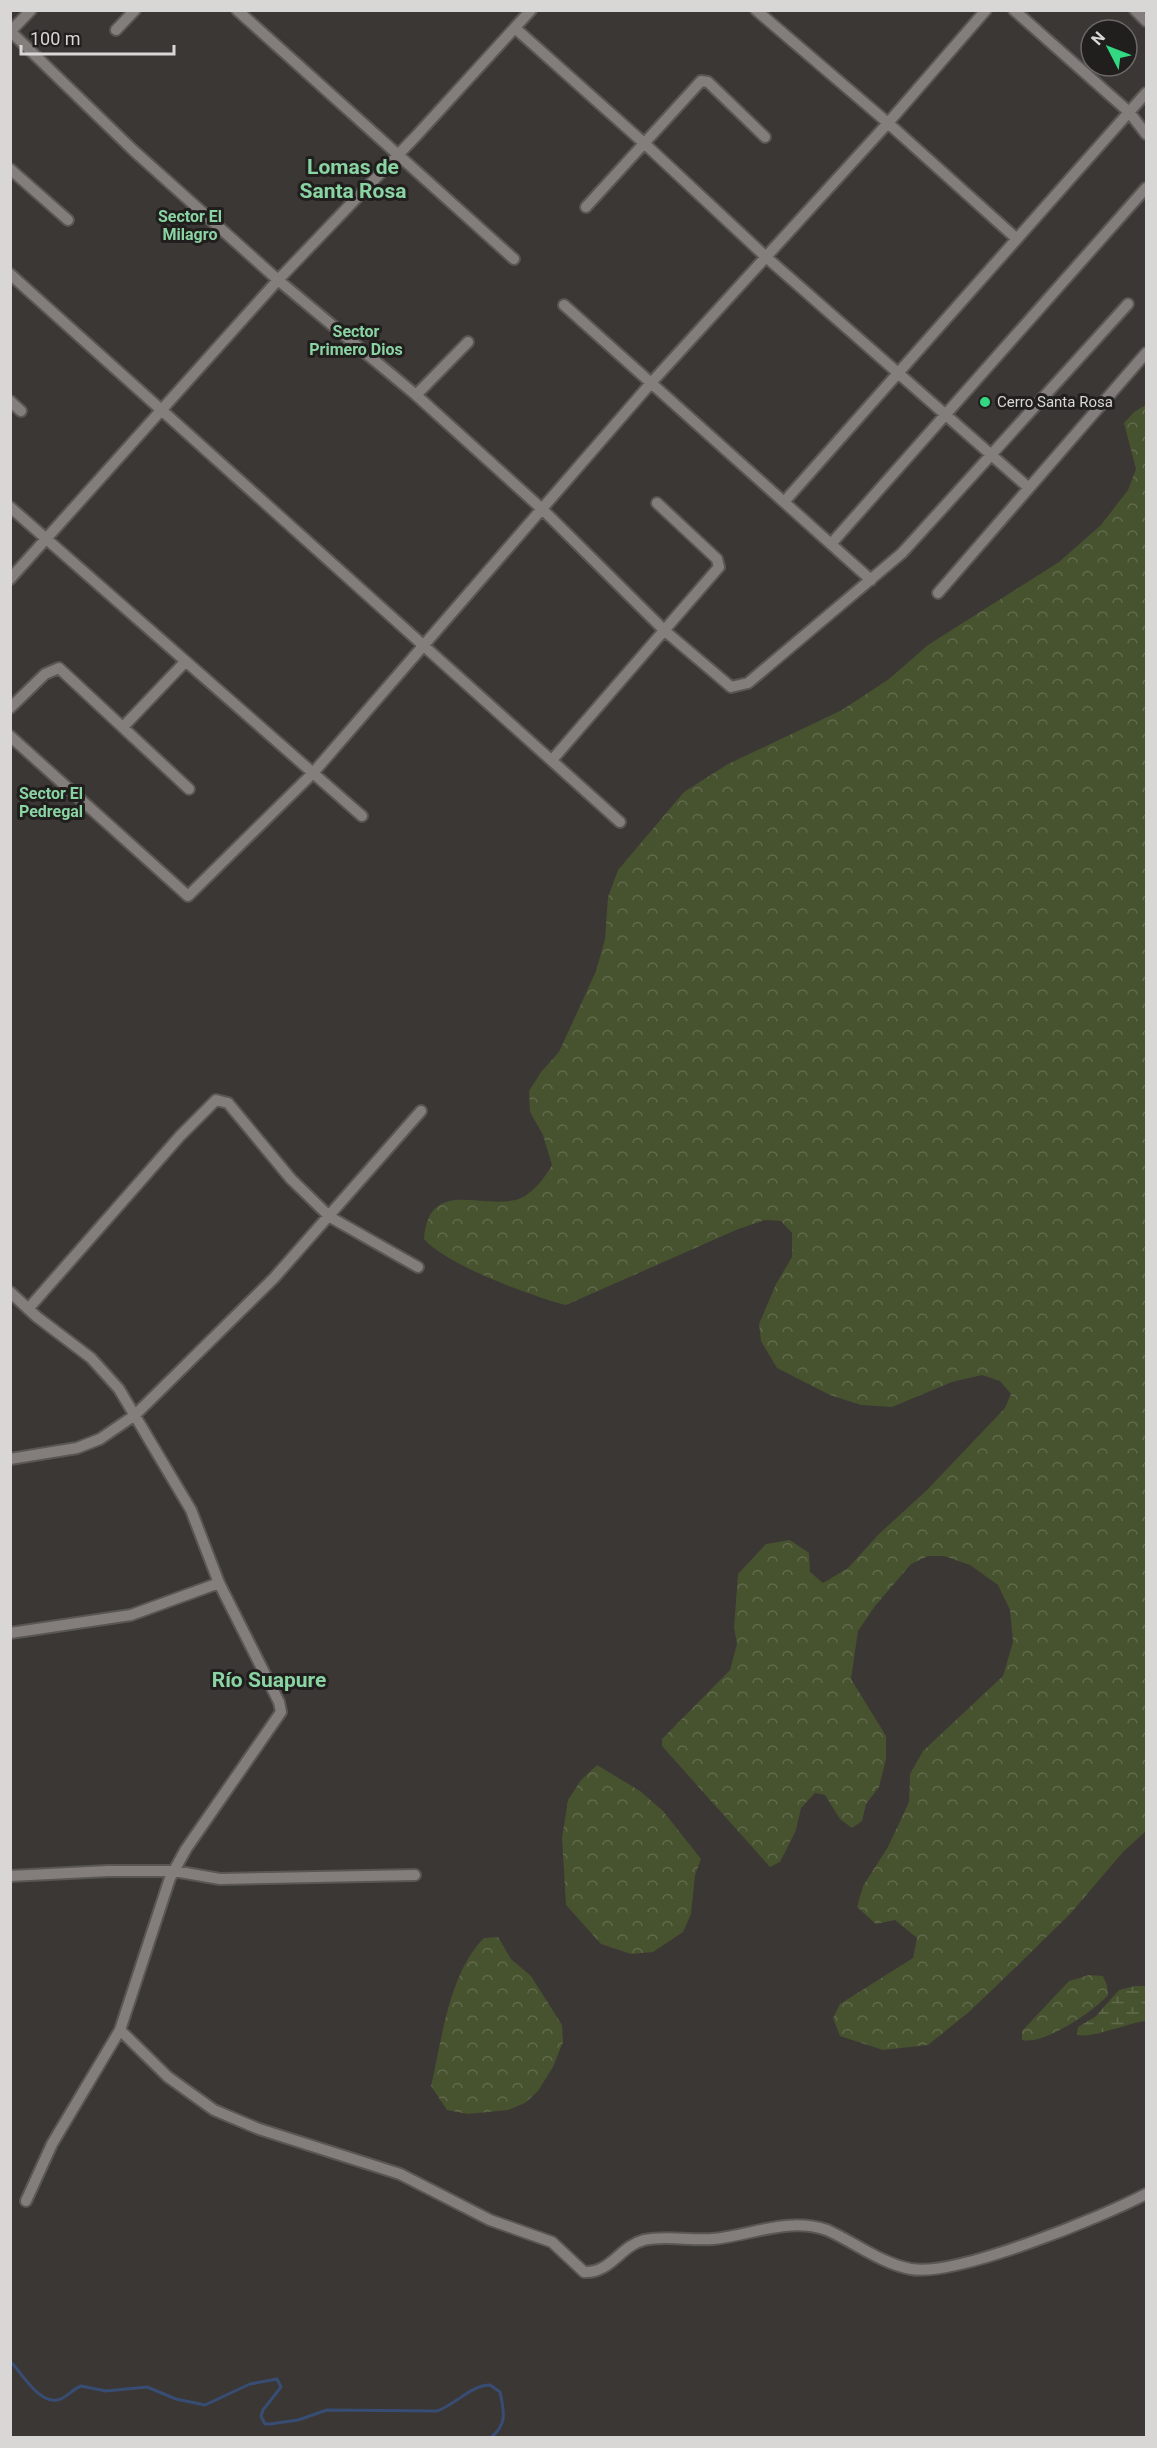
<svg xmlns="http://www.w3.org/2000/svg" width="1157" height="2448" font-family="Roboto,sans-serif">
  <defs>
    <pattern id="forest-crowns" width="20" height="18" patternUnits="userSpaceOnUse" patternTransform="scale(1.5)"><rect width="20" height="18" fill="#47522f"/><path d="M2 6a3 3 0 1 1 6 0M12 15a3 3 0 1 1 6 0" fill="none" stroke="#616a4c"/></pattern>
    <pattern id="wetland-marsh" width="20" height="14" patternUnits="userSpaceOnUse" patternTransform="scale(1.5)"><rect width="20" height="14" fill="#47522f"/><path d="M1 5h8M5 5V1M11 12h8M15 12V8" fill="none" stroke="#616a4c"/></pattern>
  </defs>
  <rect width="100%" height="100%" fill="#3b3734"/>
  <path fill="url(#forest-crowns)" d="M1146 405V1831L1123 1852 1071 1913 1017 1966 969 2012 928 2045 883 2050 840 2036 833 2018 840 2004 913 1958 917 1938 895 1920 876 1924 857 1907 863 1886 888 1847 909 1802 910 1774 923 1751 1003 1676 1013 1642 1010 1610 998 1585 970 1565 944 1556H928L911 1564 875 1606 858 1631 851 1679 886 1736V1759L879 1787 866 1804 862 1821 852 1828 840 1819 825 1795 815 1793 801 1808 796 1830 780 1862 770 1867 662 1746V1739L730 1670 737 1644 734 1628 738 1574 766 1544 790 1540 809 1553 810 1572 823 1583 848 1568 879 1534 927 1490 1005 1408 1011 1394 1000 1381 982 1375 952 1382 892 1407 861 1405 830 1395 777 1368 761 1341 759 1324 776 1284 792 1257V1233L781 1221 765 1220 736 1230 566 1305C529 1295 448 1266 424 1239 429 1172 490 1216 525 1196 537 1188 545 1177 552 1165L543 1135 530 1112 529 1091 541 1072 559 1052 596 971 605 939 608 897 618 870 684 792 728 764 842 710 889 679 928 645 1059 562 1101 525 1128 490 1136 469 1124 423 1134 412Z
    M597 1765 640 1791 663 1811 701 1859 695 1875 691 1914 683 1932 653 1952 631 1954 601 1944 566 1905 562 1838 568 1800 581 1780Z
    M498 1937 511 1959 531 1976 562 2025 563 2042 553 2067 538 2091 525 2103 508 2110 468 2114 447 2110 431 2086C442 2039 449 1973 484 1938Z
    M1089 1975 1103 1976 1107 1985 1108 1995C1093 2012 1044 2045 1022 2040V2031L1069 1981Z"/>
  <path fill="url(#wetland-marsh)" d="M1135 1986H1146V2021C1131 2022 1085 2041 1077 2034L1078 2027 1095 2017 1119 1990Z"/>
  <g fill="none" stroke-linecap="round" stroke-linejoin="round">
    <path stroke="#374d74" stroke-width="3" d="M10 2361C22 2373 38 2403 57 2400 66 2399 72 2389 81 2386L106 2391 147 2387 176 2399 205 2405 250 2384 277 2379 281 2387 263 2410 261 2416 265 2424H270L298 2420 327 2410 437 2411C455 2405 471 2385 490 2385L500 2392C504 2411 508 2425 490 2438"/>
    <g stroke="#595654" stroke-width="14">
      <path id="minor" d="M237 10 514 259
        M756 10 888 123 1017 239
        M1014 10 1129 112 1146 134
        M1135 10 1146 21
        M515 28 645 144 766 257 1029 488
        M116 30 135 10
        M10 31 134 151 278 280 416 395 542 509 665 631 731 687 748 683 902 553 1128 304
        M10 32 31 10
        M10 169 68 220
        M586 207 701 81 708 82 765 137
        M10 274 620 822
        M564 305 871 580
        M416 395 468 342
        M10 401 21 411
        M784 502 1146 93
        M10 507 362 816
        M831 544 1146 188
        M10 579 278 280 417 135 531 10
        M938 593 1146 353
        M10 708 45 674 59 668 189 789
        M123 727 185 662
        M10 736 188 896 313 773 651 383 888 123 986 10
        M552 760 719 567 717 559 657 503
        M10 1292 37 1317 91 1358 119 1389 191 1510 219 1583 279 1702 281 1712 186 1849 170 1878 120 2030 52 2144 26 2201
        M28 1309 180 1136 216 1100 228 1103 291 1179 330 1217 418 1267
        M10 1459 77 1448 100 1439 135 1415 274 1278 421 1111
        M10 1633 131 1615 219 1583
        M10 1876 108 1871H174L220 1879 415 1875
        M120 2030 168 2077 214 2110 259 2129 400 2174 490 2220 552 2242 584 2272C610 2274 620 2246 644 2240 666 2235 690 2241 713 2239 753 2235 787 2217 827 2230 854 2242 882 2264 911 2269 956 2277 1102 2217 1146 2194"/>
    </g>
    <use href="#minor" stroke="#837e7b" stroke-width="10"/>
  </g>
  <circle fill="#32d882" stroke="#211f1e" stroke-width="2" cx="985" cy="402" r="6"/>
  <g text-anchor="middle" dominant-baseline="central" stroke-width="6" stroke-linejoin="round" paint-order="stroke">
    <g font-size="15" fill="#d9d7d5" stroke="#211f1e" text-anchor="start">
      <text x="997" y="402">Cerro Santa Rosa</text>
    </g>
    <g font-size="16" font-weight="bold" fill="#8ad3a3" stroke="#211f1e">
      <text x="190" y="216">Sector El<tspan x="190" dy="18">Milagro</tspan></text>
      <text x="356" y="331">Sector<tspan x="356" dy="18">Primero Dios</tspan></text>
      <text x="51" y="793">Sector El<tspan x="51" dy="18">Pedregal</tspan></text>
    </g>
    <g font-size="21" font-weight="bold" fill="#8ad3a3" stroke="#211f1e">
      <text x="353" y="167">Lomas de<tspan x="353" dy="24">Santa Rosa</tspan></text>
      <text x="269" y="1680">Río Suapure</text>
    </g>
  </g>
  <rect width="1157" height="2448" fill="none" stroke="#d9d7d5" stroke-width="24"/>
  <g transform="translate(1109 48) rotate(312)"><circle r="28" fill="#211f1e" stroke="#6b6967" stroke-width="1.5"/>
  <path d="M0-4.5L10 22L0 15L-10 22Z" fill="#32d882"/>
  <text y="-9" font-size="16" font-weight="bold" text-anchor="middle" fill="#d9d7d5">N</text>
  </g>
  <path d="M21 45v9h153v-9" fill="none" stroke="#d9d7d5" stroke-width="3"/>
  <text x="30" y="45" font-size="18" fill="#d9d7d5" stroke="#211f1e" stroke-width="4.5" paint-order="stroke">100 m</text>
</svg>
